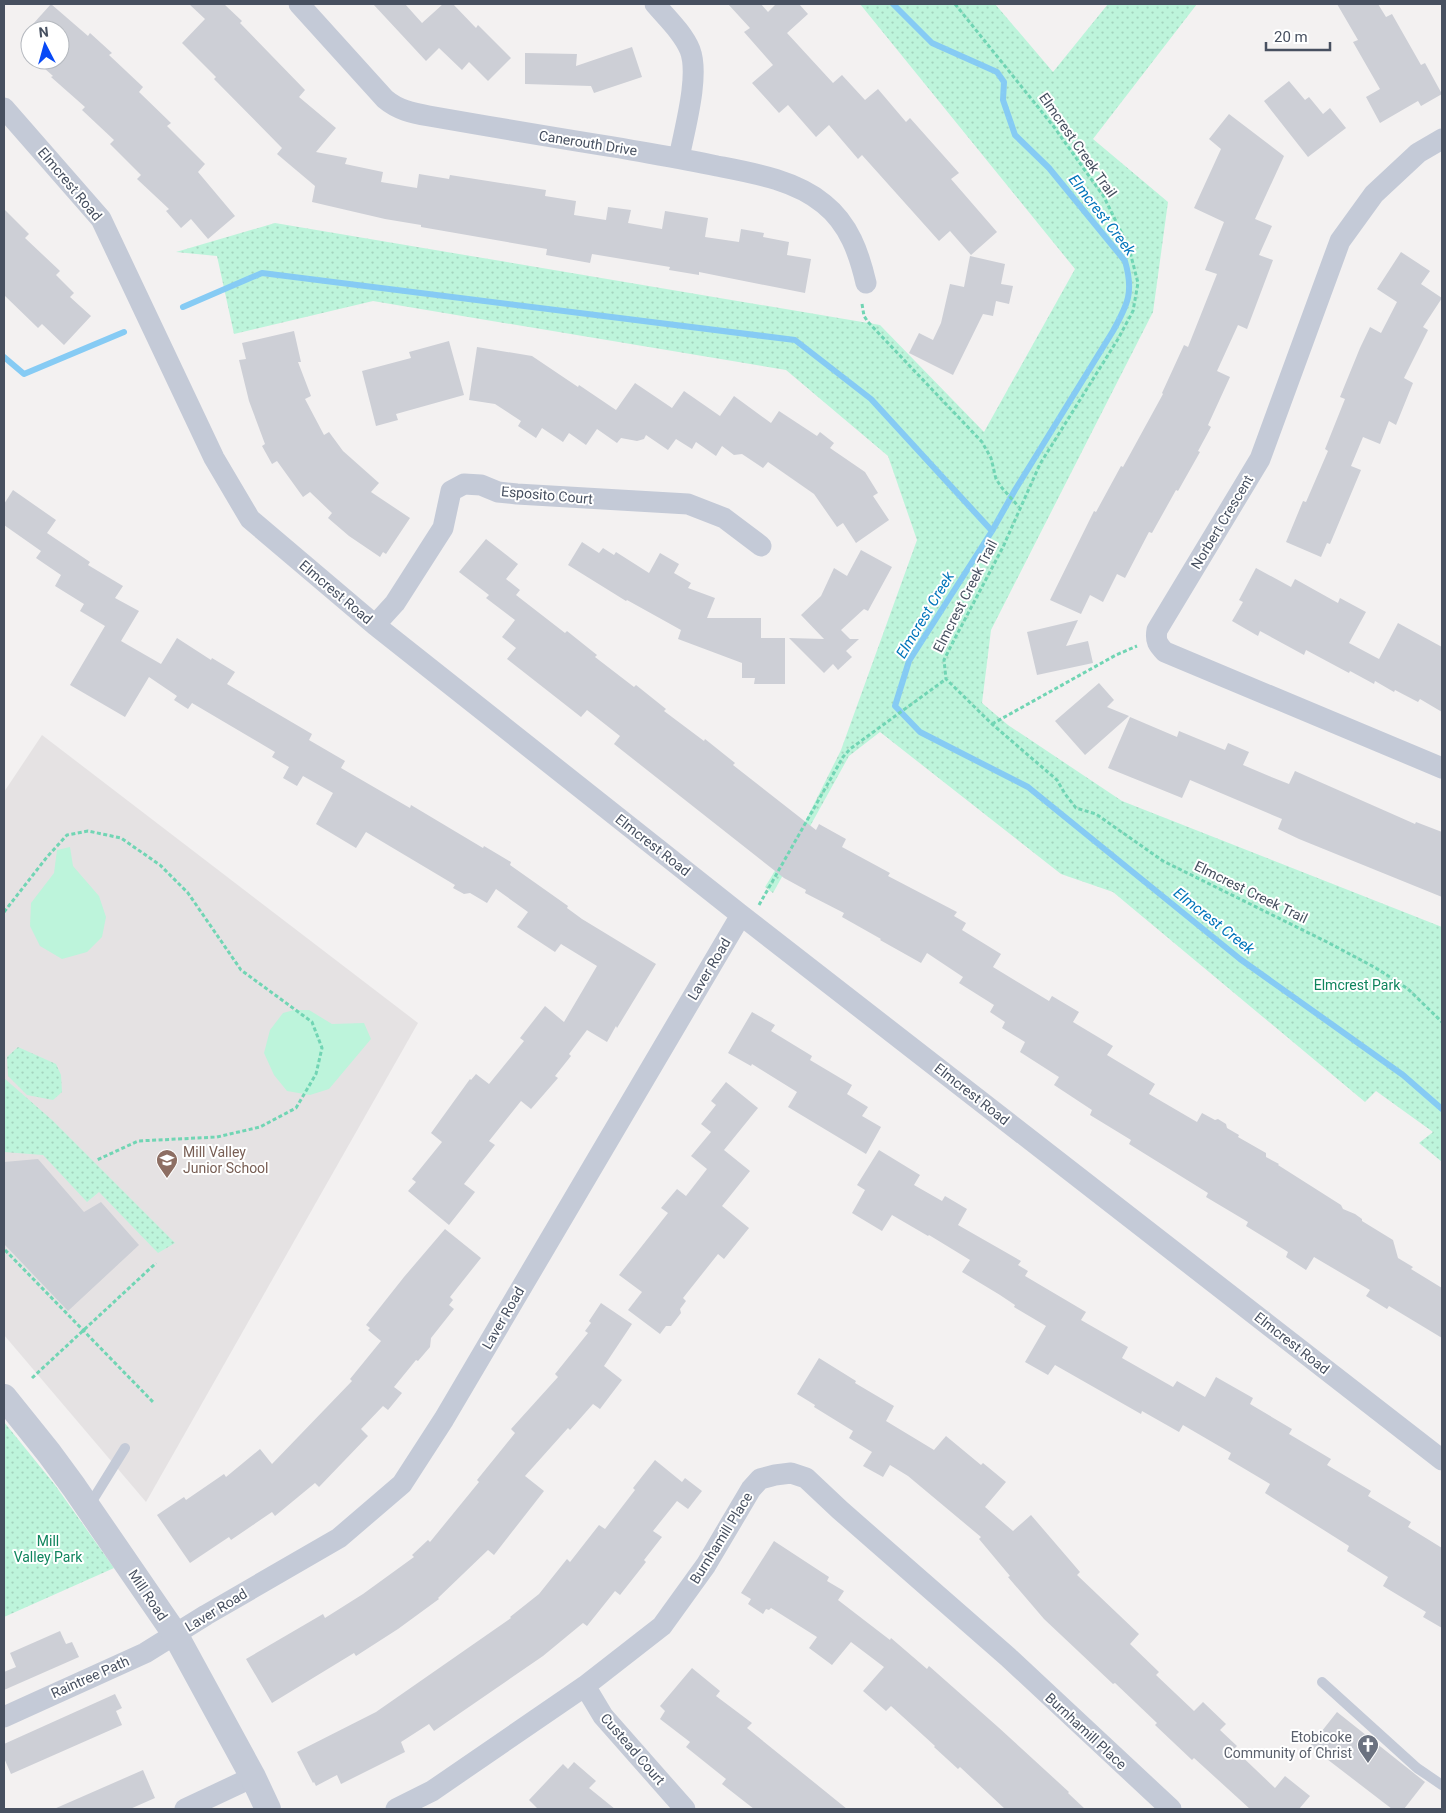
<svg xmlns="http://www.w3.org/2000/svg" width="1446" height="1813" font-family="Roboto,sans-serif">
  <defs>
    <pattern id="park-dots" width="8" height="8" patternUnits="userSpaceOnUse" patternTransform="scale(1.25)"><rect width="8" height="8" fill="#bdf4db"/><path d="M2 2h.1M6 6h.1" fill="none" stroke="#a4d3be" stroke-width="1.8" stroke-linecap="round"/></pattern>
  </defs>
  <rect width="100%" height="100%" fill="#f3f1f1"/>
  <path fill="#e5e2e3" d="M42 735 418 1023 146 1502 4 1335V792Z"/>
  <path fill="url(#park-dots)" d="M860 4H995L1053 72 1108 4H1197L1093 139 1168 202 1153 312 991 630 982 703 1008 725 1122 801 1442 927V1162L1419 1143 1433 1132 1376 1091 1365 1102 1113 892 1061 874 880 732 849 756 773 893 765 887 805 822 841 750 917 540 888 456 786 370 373 301 234 334 217 256 176 252 275 223 880 325 984 432 1075 269Z
    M18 1047 56 1064 61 1075 62 1092 53 1100 27 1095 8 1076 7 1057Z
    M4 1078 52 1120 175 1243 158 1253 99 1192 87 1202 43 1155 4 1152Z
    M4 1422 55 1485 114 1568 4 1617Z"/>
  <path fill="#bdf4db" d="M70 847 73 866 99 896 106 917 102 937 87 952 62 959 40 946 30 926 31 903 54 873 57 850Z
    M294 1010H309L332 1024 364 1023 371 1039 329 1089 310 1095 287 1091 274 1075 264 1053 270 1030 283 1013Z"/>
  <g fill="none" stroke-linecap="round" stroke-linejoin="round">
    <path stroke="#86cbf4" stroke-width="6" d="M893 4 932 43 997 72 1004 82 1003 100 1015 135 1049 168 1125 261C1134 292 1128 304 1113 331L1015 490 992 531 909 661 895 706 920 732 1028 787 1240 959 1403 1075 1442 1109
      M183 307 262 273 795 340 871 399 992 531
      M4 357 24 374 124 332"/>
  </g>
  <path fill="#cdcfd6" d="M51 4 88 36 90 33 112 53 109 55 143 87 139 92 171 123 167 126 205 164 198 172 235 216 208 239 191 219 181 228 166 211 169 209 137 179 141 175 110 144 114 140 82 110 85 107 51 77 53 76 35 60H60V30H30V39L24 34Z
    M189 4H224L242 21 240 23 305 90 299 97 336 128 316 152 347 158 345 164 383 172 381 182 417 188 419 174 449 179 450 175 546 190 545 196 576 201 574 215 606 220 608 207 631 210 628 223 662 229 665 211 708 218 705 237 739 242 741 229 764 233 763 237 789 242 787 255 811 259 805 293 699 272V275L669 270 670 267 592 254 590 263 546 255 547 249 421 227V225L385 219 312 202 315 186 277 154 282 148 214 79 216 77 182 43 205 19Z
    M373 4H405L422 23 443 4H453L476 28 478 25 511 58 488 81 469 62 462 70 439 48 426 61Z
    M728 4H761L768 12 776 4H799L808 14 787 33 833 83 842 75 865 100 878 89 906 122 910 118 959 173 951 179 997 232 971 255 950 231 939 241 862 155 858 159 829 125 816 137 788 105 779 113 752 83 773 65 744 32 750 28Z
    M1337 4H1378L1386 17 1392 14 1421 65 1425 63 1442 94 1421 106 1418 101 1380 123 1366 97 1380 89 1353 42 1358 40Z
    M632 47 642 77 594 93 591 86 525 84V53L577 54 576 66Z
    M1289 81 1305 100 1309 97 1323 114 1330 108 1346 128 1308 157 1264 101Z
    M1229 114 1284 156 1255 219 1272 226 1259 255 1273 260 1247 329 1238 325 1217 371 1230 377 1208 425 1211 427 1198 451 1200 452 1178 491 1176 490 1152 533 1149 532 1125 578 1117 574 1103 602 1090 595 1081 614 1050 600 1094 511 1096 512 1121 466 1123 467 1163 394 1162 393 1184 345 1188 347 1217 274 1205 270 1224 222 1194 208 1221 149 1209 139Z
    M4 209 29 234 25 238 60 271 56 275 74 293 70 297 91 316 64 345 42 324 38 328 4 295Z
    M1401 252 1430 271 1421 284 1442 298 1423 327 1428 330 1404 378 1413 383 1396 425 1389 421 1380 444 1363 437 1351 466 1361 470 1330 544 1327 543 1321 557 1286 542 1303 501 1306 502 1328 451 1325 449 1345 399 1340 397 1360 348 1370 327 1381 333 1397 302 1377 289Z
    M970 256 1005 264 1001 284 1013 286 1009 304 996 301 993 316 983 314 953 375 909 353 919 333 933 340 941 323 950 284 964 287Z
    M294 331 301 362H298L311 396 305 399 324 435 329 432 343 451 379 483 371 492 410 518 386 554 383 552 380 557 349 536 328 518 332 513 310 492 303 497 277 461 272 464 262 446 265 444 249 401 239 360 246 359 242 343Z
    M449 341 464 395 396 414 398 420 376 426 362 371 411 358 409 352Z
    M477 347 532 356 578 387 579 385 616 410 635 383 672 408 684 391 720 416 734 396 771 423 779 411 817 436 820 432 834 443 830 448 865 472 878 493 873 496 889 520 856 543 843 523 837 527 814 494 768 462 763 468 742 454 734 455 722 446 716 456 696 442 692 449 676 439 668 450 646 435 644 439 637 441 621 438 617 443 597 429 586 445 569 433 563 442 542 428 536 438 518 426 521 421 495 404 469 400Z
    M13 490 56 520 47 533 90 562 88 565 123 586 115 598 139 611 121 641 161 664 177 638 211 660 212 658 235 672 227 684 312 734 309 740 345 761 341 768 410 808 411 805 483 848 484 846 511 862 510 865 568 906 567 908 582 919 656 964 617 1028 616 1026 607 1042 587 1030 569 1054 571 1056 555 1076 558 1078 531 1109 521 1101 489 1141 495 1145 464 1184 475 1192 449 1225 408 1191 416 1182 412 1179 442 1142 431 1133 470 1079 471 1080 476 1074 489 1084 524 1041 520 1038 545 1006 564 1022 597 966 561 944 555 952 517 927 528 912 496 889 487 903 470 893 464 894 453 888 455 885 366 832 356 848 316 824 333 793 303 776 297 786 283 778 289 767 272 757 275 752 192 703 188 709 174 700 177 696 149 677 125 717 70 685 105 626 80 611 84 604 55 586 61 575 36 558 41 551 4 525V504Z
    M486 539 518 564 506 579 520 590 516 595 565 633 567 631 597 655 595 657 634 687 636 685 666 709 664 711 704 741 705 739 735 763 733 765 816 830 819 824 846 839 842 847 890 873 888 876 957 912 954 916 966 923 962 930 1001 954 993 967 1049 1001 1052 996 1079 1012 1073 1022 1113 1046 1107 1055 1155 1084 1149 1094 1197 1122 1202 1113 1215 1120 1218 1119 1226 1124 1227 1128 1239 1135 1238 1137 1266 1153V1157L1279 1164 1278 1165 1341 1205 1343 1209 1355 1214 1362 1219V1221L1393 1240 1398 1258 1413 1267 1411 1269 1442 1288V1338L1389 1306 1387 1309 1366 1296 1370 1290 1314 1257 1306 1270 1286 1257 1288 1252 1246 1226 1248 1222 1206 1197 1208 1193 1129 1144 1131 1140 1090 1115 1092 1110 1054 1085 1059 1077 1020 1052 1025 1042 1002 1028 1005 1022 990 1012 994 1005 959 983 963 977 927 953 921 963 880 940 881 939 842 917 844 913 805 893 806 890 784 878 614 744 620 736 587 710 581 717 507 659 516 648 502 637 515 620 486 598 489 595 459 572Z
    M582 542 599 553 603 548 614 555 616 552 649 573 660 553 679 564 674 573 691 583 688 588 715 598 707 618H761V638H785V684H754L755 678H742V663L678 639 681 630 627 600 626 601 568 565Z
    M861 550 892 567 868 611 864 609 841 630 850 639H859L846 651 852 657 838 670 833 664 824 673 789 638 824 639 801 615 821 596 834 568 847 576Z
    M1256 568 1291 587 1295 579 1338 603 1340 598 1366 612 1349 643 1379 659 1398 623 1442 647V712L1420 699 1418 702 1395 690 1394 692 1375 681 1374 684 1350 671 1349 673 1306 650 1304 655 1260 631 1258 636 1232 621 1243 602 1239 600Z
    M1078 620 1066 646 1088 641 1093 663 1037 675 1027 632Z
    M1099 683 1114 700 1107 707 1129 716 1085 755 1055 721Z
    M1130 717 1177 737 1179 731 1225 750 1228 743 1249 752 1243 765 1269 776 1289 784 1295 771 1415 824 1416 822 1442 832V897L1299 839 1278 829 1282 819 1190 780 1182 798 1108 768Z
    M752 1012 775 1025 771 1031 812 1056 810 1060 852 1085 847 1094 868 1107 862 1116 881 1127 866 1154 788 1107 797 1092 752 1064 751 1066 728 1053Z
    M726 1082 758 1108 724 1150 750 1171 722 1206 749 1228 724 1259 718 1254 683 1298 686 1301 680 1309 681 1313 671 1326H666L660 1334 628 1310 642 1292 619 1275 668 1213 661 1208 677 1189 686 1196 707 1169 691 1156 711 1132 701 1124 716 1105 711 1101Z
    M879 1150 920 1175 914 1185 942 1201 945 1196 967 1209 958 1225 1021 1261 1018 1265 1028 1271 1025 1276 1086 1312 1081 1320 1128 1347 1122 1358 1173 1387 1177 1381 1205 1397 1216 1377 1253 1398 1250 1404 1292 1429 1289 1434 1331 1459 1327 1465 1371 1491 1368 1496 1411 1522 1408 1527 1442 1548V1628L1423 1617 1426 1612 1383 1586 1388 1577 1347 1551 1349 1546 1265 1493 1270 1484 1228 1459 1231 1453 1183 1425 1179 1432 1142 1411 1141 1414 1055 1365 1048 1375 1025 1362 1046 1326 1014 1307 1015 1305 1000 1295 962 1272 970 1260 929 1235 928 1236 892 1215 882 1231 852 1213 865 1190 857 1185Z
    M38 1159 84 1212 101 1202 139 1245 68 1311 4 1244V1162Z
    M445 1229 481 1258 450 1297 453 1300 449 1305 454 1309 431 1338 430 1347 418 1361 416 1360 394 1387 402 1393 388 1410 383 1406 361 1429 368 1436 319 1487 315 1483 275 1516 272 1512 231 1540 229 1537 190 1563 157 1515 184 1497 186 1500 224 1474 226 1477 260 1449 272 1464 352 1381 350 1379 381 1341 368 1330 370 1328 366 1325 404 1277Z
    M601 1303 632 1324 604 1366 622 1380 600 1409 593 1404 570 1430 568 1428 525 1476 544 1491 494 1555 488 1550 438 1598 439 1599 398 1629 356 1656 354 1653 272 1703 246 1659 323 1614 325 1618 363 1594 414 1557 412 1555 428 1540 430 1542 479 1482 477 1480 515 1433 511 1429 558 1377 555 1374 588 1333 585 1331 591 1323 589 1321Z
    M819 1358 856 1381 855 1383 894 1406 886 1421 934 1450 946 1436 981 1465 983 1463 1006 1482 985 1507 1013 1531 1031 1515 1080 1572 1077 1575 1139 1634 1130 1644 1159 1672 1156 1675 1194 1711 1203 1702 1226 1724 1220 1730 1237 1746 1234 1749 1275 1788 1285 1776 1310 1796 1299 1809H1250L1194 1758 1192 1760 1155 1725 1157 1723 1115 1683 1113 1684 1044 1619 1008 1577 1010 1576 979 1539 981 1537 908 1476 890 1465 883 1477 863 1466 872 1452 849 1438 853 1431 814 1407 815 1405 797 1394Z
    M655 1460 682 1482 685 1478 702 1491 688 1509 677 1501 653 1531 662 1537 644 1560 646 1562 620 1595 615 1591 587 1626 583 1623 543 1656 434 1731 429 1724 401 1742 405 1752 341 1784 337 1775 316 1786 314 1782 313 1783 297 1752 376 1712 511 1618 510 1617 539 1594 567 1559 570 1562 599 1525 605 1529 635 1490 633 1488Z
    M774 1541 829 1577 827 1581 844 1591 838 1600 890 1640 891 1638 927 1669 929 1666 998 1727 1069 1792 1068 1793 1085 1809H1005L960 1767 958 1769 934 1747 935 1746 891 1706 886 1711 863 1691 884 1667 851 1642 832 1665 809 1648 817 1637 771 1608 769 1610 766 1609 763 1614 748 1604 751 1599 741 1593Z
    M60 1631 66 1644 72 1642 79 1657 4 1690V1672L16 1667 10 1653Z
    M692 1668 720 1691 716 1696 752 1723 747 1728 847 1809H754L722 1784 726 1779 686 1747 690 1742 660 1719 665 1711 660 1706Z
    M115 1694 122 1708 116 1711 122 1725 11 1774 4 1758V1744Z
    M1337 1712 1425 1782 1404 1809H1392L1310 1746Z
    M574 1762 596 1781 589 1788 615 1809H538L529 1800 563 1764 568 1769Z
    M143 1770 155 1798 130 1809H54Z"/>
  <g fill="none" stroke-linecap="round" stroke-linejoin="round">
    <path stroke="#71d5b4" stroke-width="3" stroke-dasharray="4 2.5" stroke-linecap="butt" d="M955 4 1054 127 1104 197 1129 248 1138 283 1133 311 1118 339 1040 464 1003 547 953 642 944 660 946 679 992 724 1057 780 1065 794 1076 808 1096 814 1163 861 1327 942 1376 968 1408 989 1442 1022
      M862 304 864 316 868 322 982 442 991 458 996 479 1002 488 1019 507
      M992 724 1116 655 1137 646
      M759 905 843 757 850 749 946 679
      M4 912 47 857 67 835 88 831 121 838 160 865 188 893 241 970 312 1022 322 1048 316 1074 296 1108 260 1127 217 1137 138 1141 97 1160
      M5 1250 153 1402
      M32 1378 156 1263"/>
    <path stroke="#c4cad7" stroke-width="10" d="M89 1506 125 1448
      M1322 1682 1417 1768 1442 1785"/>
    <path stroke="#c4cad7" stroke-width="21" d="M299 4 385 99C398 110 412 113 429 116 492 127 556 138 620 148 653 154 685 159 717 166 753 173 795 180 824 204 849 224 859 253 866 283
      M655 4C667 18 683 33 690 50 700 76 684 131 679 158
      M4 108 101 219 214 458 250 519 375 625 741 915 1442 1460
      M1442 139 1418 153 1374 194 1340 241 1260 459 1157 630C1155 641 1158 645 1165 652L1442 768
      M375 625 395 603 443 528 451 491 464 484 481 485 498 492 517 494 688 504 724 518 761 546
      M585 1686 603 1716 685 1809
      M4 1717 145 1653 206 1615 339 1538 402 1484 444 1419 741 915
      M185 1809 253 1777
      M396 1809 432 1791 585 1686 662 1626 706 1565 751 1489 760 1479 775 1475 791 1473 806 1478 840 1510 1008 1657 1171 1809"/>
    <path stroke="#c4cad7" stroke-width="26" d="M4 1397 49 1453 74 1487 175 1634 253 1777 268 1809"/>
  </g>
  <defs>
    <g id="school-pin" transform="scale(1.125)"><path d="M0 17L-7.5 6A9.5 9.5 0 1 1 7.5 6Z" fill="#8d6e63" stroke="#fff"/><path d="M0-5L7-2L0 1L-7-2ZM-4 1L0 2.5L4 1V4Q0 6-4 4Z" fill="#fff"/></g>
    <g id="church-pin" transform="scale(1.125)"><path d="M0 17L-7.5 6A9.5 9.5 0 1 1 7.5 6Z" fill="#6b7280" stroke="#fff"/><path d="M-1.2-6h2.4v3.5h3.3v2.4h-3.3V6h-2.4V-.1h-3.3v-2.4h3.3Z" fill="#fff"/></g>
  </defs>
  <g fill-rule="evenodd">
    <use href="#school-pin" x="167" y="1160"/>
    <use href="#church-pin" x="1368" y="1745"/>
  </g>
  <g text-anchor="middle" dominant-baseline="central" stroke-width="4" stroke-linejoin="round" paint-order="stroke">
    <g font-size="14" fill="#475060" stroke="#fff">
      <text transform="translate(588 143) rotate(9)">Canerouth Drive</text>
      <text transform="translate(1078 145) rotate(55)">Elmcrest Creek Trail</text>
      <text transform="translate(70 184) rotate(50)">Elmcrest Road</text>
      <text transform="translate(547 495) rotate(5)">Esposito Court</text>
      <text transform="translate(1222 522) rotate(-59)">Norbert Crescent</text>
      <text transform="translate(336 592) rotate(40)">Elmcrest Road</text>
      <text transform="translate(965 596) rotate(-63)">Elmcrest Creek Trail</text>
      <text transform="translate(653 845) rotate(38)">Elmcrest Road</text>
      <text transform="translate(1251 892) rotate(26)">Elmcrest Creek Trail</text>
      <text transform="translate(709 969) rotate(-59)">Laver Road</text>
      <text transform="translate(972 1094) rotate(38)">Elmcrest Road</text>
      <text transform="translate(503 1318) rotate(-60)">Laver Road</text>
      <text transform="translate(1292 1343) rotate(38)">Elmcrest Road</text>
      <text transform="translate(721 1538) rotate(-58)">Burnhamill Place</text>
      <text transform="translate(148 1595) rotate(56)">Mill Road</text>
      <text transform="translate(216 1610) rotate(-31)">Laver Road</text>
      <text transform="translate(90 1677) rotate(-24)">Raintree Path</text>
      <text transform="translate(1086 1731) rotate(43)">Burnhamill Place</text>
      <text transform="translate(633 1749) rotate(49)">Custead Court</text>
    </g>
    <g font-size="14" fill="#0f845d" stroke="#fff">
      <text x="1357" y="985">Elmcrest Park</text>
      <text x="48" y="1541">Mill<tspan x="48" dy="16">Valley Park</tspan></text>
    </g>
    <g font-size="14" fill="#785e54" stroke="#fff" text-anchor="start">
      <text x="183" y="1152">Mill Valley<tspan x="183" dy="16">Junior School</tspan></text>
    </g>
    <g font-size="14" fill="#5b616d" stroke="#fff" text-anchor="end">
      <text x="1352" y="1737">Etobicoke<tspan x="1352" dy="16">Community of Christ</tspan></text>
    </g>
    <g font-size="15" font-style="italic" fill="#0074ba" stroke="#fff">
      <text transform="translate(1102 215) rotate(52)">Elmcrest Creek</text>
      <text transform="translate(925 615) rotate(-59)">Elmcrest Creek</text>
      <text transform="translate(1214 921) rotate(38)">Elmcrest Creek</text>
    </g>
  </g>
  <rect width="1446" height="1813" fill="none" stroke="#475060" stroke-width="10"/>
  <g transform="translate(45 45) rotate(354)"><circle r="24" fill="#ffffff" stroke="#b5b9bf"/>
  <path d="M0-4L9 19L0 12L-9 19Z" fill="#0849f6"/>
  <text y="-8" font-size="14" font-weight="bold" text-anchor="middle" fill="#475060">N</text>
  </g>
  <path d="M1266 42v8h64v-8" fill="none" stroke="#475060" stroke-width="2.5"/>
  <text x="1274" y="42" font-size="15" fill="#475060" stroke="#ffffff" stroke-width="4" paint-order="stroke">20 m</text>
</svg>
